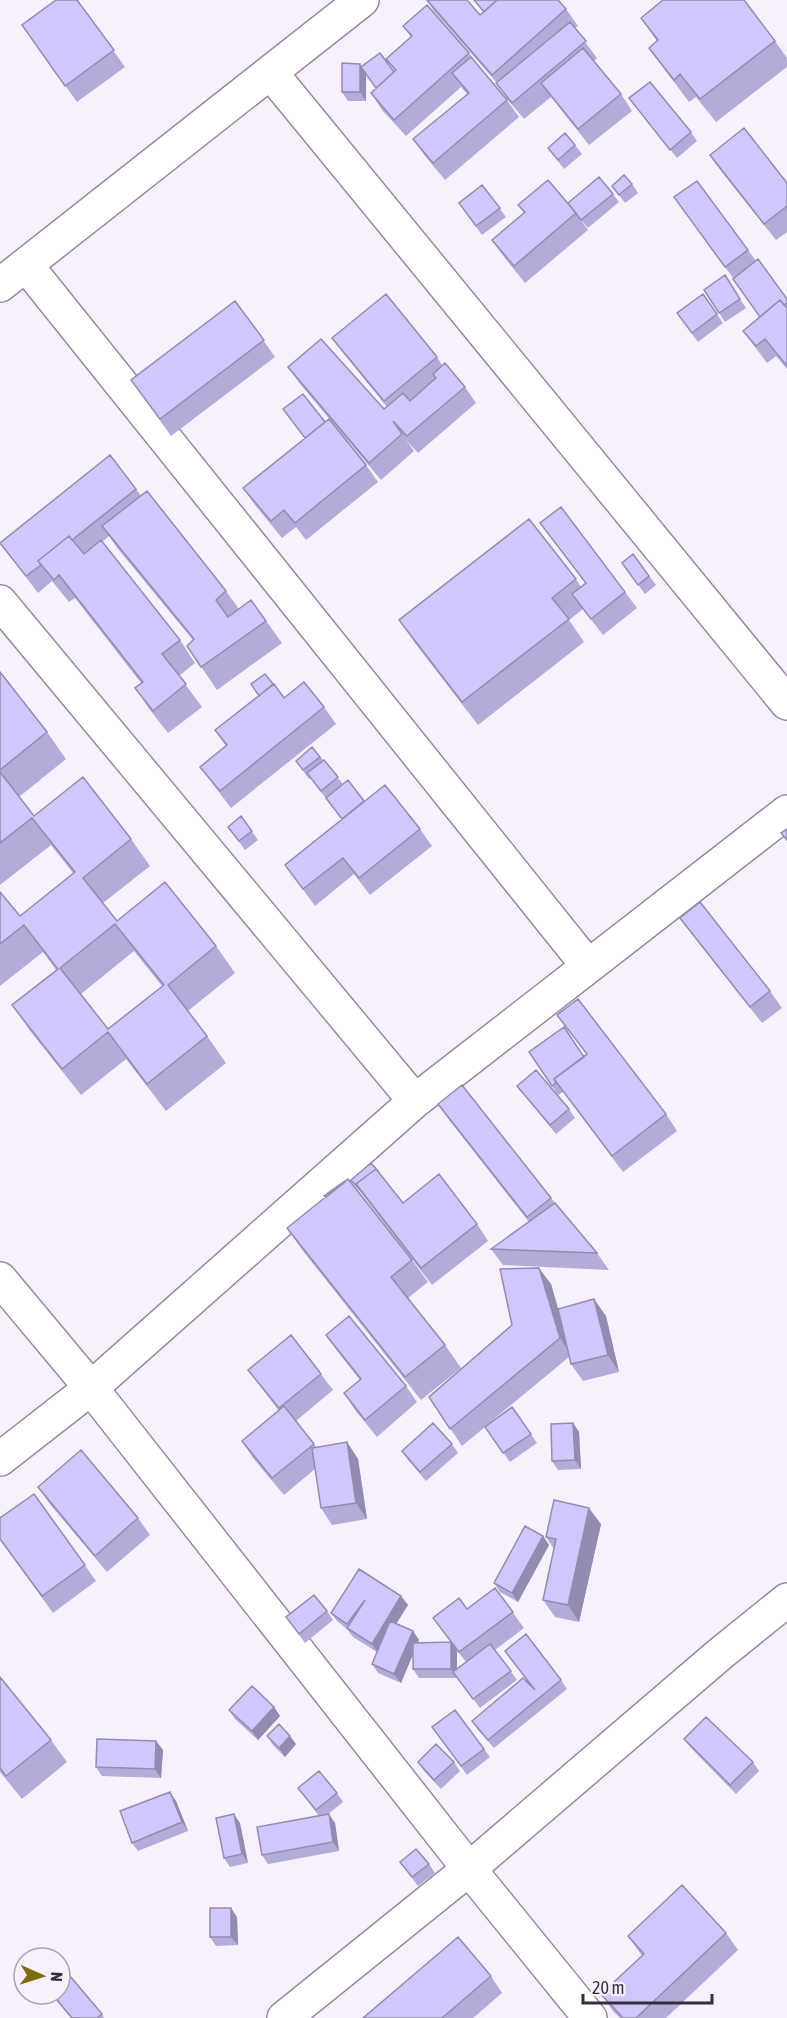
<svg xmlns="http://www.w3.org/2000/svg" width="787" height="2018" font-family="'Asap Condensed',sans-serif">
  <rect width="100%" height="100%" fill="#f8f1fd"/>
  <g fill="none" stroke-linecap="round" stroke-linejoin="round">
    <g stroke="#9889a3" stroke-width="36">
      <path id="minor" d="M271 73 787 703
        M26 265 588 966
        M0 285 362 0
        M0 602 415 1101
        M0 1279 91 1388 469 1869 590 2018
        M0 1459 91 1388 415 1101 787 812
        M284 2018 469 1869 720 1654 787 1600"/>
    </g>
    <use href="#minor" stroke="#fff" stroke-width="33"/>
  </g>
  <path fill="#b3acd9" fill-rule="evenodd" d="M77 0 125 67 77 102 22 25Z
    M426 0H467L480 15 483 12 474 0 566 9 578 26 575 28 597 58 594 61 621 94 632 111 589 145 551 97 524 119 508 100 497 83 434 11Z
    M641 18 775 41 787 58V67L716 122 696 97 689 102 665 70 649 48 657 41Z
    M403 26 469 53 478 65 507 100 519 117 445 180 425 156 413 139 467 94 461 87 406 136 382 110 371 93 376 88 366 75V101H348L342 92 362 66 395 71 386 59 411 37Z
    M629 98 691 132 697 141 677 158Z
    M575 145 582 154 564 169 548 148Z
    M710 155 787 183V232L776 240 721 171Z
    M697 181 756 261 787 299V369L776 356 767 363 743 331 760 317 733 278 674 197Z
    M632 184 638 193 625 203 612 186Z
    M482 185 506 217 482 235 459 203Z
    M613 194 619 202 588 228 580 219 588 230 525 283 504 257 492 240 524 213 518 205 571 207Z
    M725 275 746 308 725 322 704 290Z
    M703 294 723 323 698 342 677 313Z
    M235 301 275 357 171 436 131 380Z
    M332 338 437 357 442 365 465 387 476 403 418 453 406 440 414 451 381 480 300 384 288 367 384 409 387 407 344 354Z
    M283 409 325 422 366 465 378 482 306 540 296 527 282 538 255 505 243 488 305 438Z
    M136 489 141 496 226 591 239 609 251 600 282 643 217 690 187 646 193 640 118 549 109 536 102 542 180 640 195 663 179 676 202 707 168 733 150 710 135 688 141 683 75 598 69 602 52 581 38 593 0 543Z
    M540 523 625 592 637 608 603 635 583 609 569 620 584 642 478 725 415 643 399 620 576 579 581 587 586 584Z
    M633 554 656 585 645 594 622 563Z
    M0 672 47 732 66 759 19 797 34 816 131 839 150 866 103 903 117 921 216 946 235 973 188 1011 207 1036 226 1063 166 1111 126 1059 81 1095 31 1032 12 1005 56 970 43 952 0 986V892L20 916 73 873 51 845 0 885ZM134 951 162 986 108 1029 81 994Z
    M284 698 324 707 336 724 231 808 200 767 226 746 215 730Z
    M312 747 343 784 364 801 420 829 432 846 370 895 354 874 315 906 285 865 342 819 310 778 309 779 296 761Z
    M241 816 258 840 245 850 228 827Z
    M680 918 770 991 782 1008 762 1023 692 934Z
    M557 1015 666 1114 677 1131 623 1172 563 1092 558 1095 529 1052 584 1056 587 1055Z
    M517 1086 569 1109 575 1118 556 1134Z
    M438 1104 551 1198 597 1253 609 1270 503 1265 491 1249 529 1222 450 1121Z
    M379 1172 403 1203 477 1224 488 1241 432 1285 351 1180Z
    M287 1228 412 1260 428 1282 408 1298 445 1345 461 1368 421 1400 303 1251Z
    M551 1284 558 1308 606 1316 619 1372 583 1381 571 1364 569 1357 488 1424 512 1407 537 1443 510 1462 485 1427 462 1446 429 1397 512 1325Z
    M326 1335 406 1386 417 1402 377 1437 355 1410 344 1393 360 1380 338 1352Z
    M248 1370 321 1374 333 1390 296 1421 316 1447 347 1442 358 1459 367 1519 332 1525 321 1508 315 1469 284 1495 253 1458 242 1441 279 1411Z
    M573 1423 579 1432 581 1469 558 1470 552 1461Z
    M452 1444 458 1453 426 1481 408 1460 402 1451Z
    M38 1487 138 1518 150 1535 107 1572 49 1503Z
    M34 1494 96 1581 53 1613 0 1540Z
    M601 1524 579 1622 555 1617 543 1600 554 1549 546 1537Z
    M543 1536 549 1545 518 1602 500 1592 494 1583Z
    M495 1588 524 1628 495 1650 517 1680 480 1708 457 1677V1678H419L413 1669V1654L401 1683 378 1673 372 1664 377 1652 353 1637 347 1629 337 1621 331 1613 401 1596 408 1605 396 1624 413 1631 419 1640 418 1643 451 1642 433 1618 467 1609ZM452 1644 466 1662 457 1669V1651Z
    M327 1611 333 1620 305 1643 286 1617Z
    M505 1651 561 1680 567 1689 494 1748 478 1730 472 1721 532 1687Z
    M0 1677 51 1740 67 1762 22 1799 0 1772Z
    M274 1707 280 1716 258 1740 235 1719 229 1710Z
    M455 1710 490 1757 467 1775 432 1727Z
    M267 1736 296 1744 285 1757 273 1745Z
    M684 1739 753 1762 759 1771 736 1794 691 1748Z
    M156 1741 163 1750 161 1778 102 1776 96 1767Z
    M418 1762H454L460 1771 441 1789 424 1771Z
    M298 1788 337 1793 343 1802 327 1815 335 1823 339 1851 268 1864 262 1855 319 1816Z
    M176 1801 188 1831 138 1851 132 1843Z
    M240 1823 248 1863 230 1867 224 1858Z
    M400 1862 429 1864 435 1873 418 1886Z
    M237 1917 238 1945 216 1946 210 1937Z
    M726 1933 738 1950 666 2018H620L613 2011 601 1994 642 1956 628 1936Z
    M491 1976 502 1993 473 2018H363Z
    M51 1994H60L102 2014 104 2018H71Z"/>
  <path fill="#928cb0" d="M360 64 366 73V101L360 92Z
    M539 1268 551 1284 571 1355 560 1338Z
    M594 1299 606 1316 619 1372 608 1355Z
    M573 1423 579 1432 581 1469 575 1460Z
    M347 1442 358 1459 367 1519 356 1503Z
    M589 1508 601 1524 579 1622 568 1605Z
    M543 1536 549 1545 518 1602 512 1593Z
    M401 1596 408 1605 378 1653 372 1644Z
    M413 1631 419 1640 401 1683 394 1674Z
    M451 1642 457 1651V1678L451 1669Z
    M274 1707 280 1716 258 1740 252 1731Z
    M290 1736 296 1744 285 1757 279 1748Z
    M156 1741 163 1750 161 1778 155 1769Z
    M170 1792 176 1801 188 1831 182 1822Z
    M234 1814 240 1823 248 1863 242 1854Z
    M329 1814 335 1823 339 1851 333 1842Z
    M231 1908 237 1917 238 1945 231 1937Z"/>
  <path fill="#d0c8fc" stroke="#928cb0" stroke-width="1.5" fill-rule="evenodd" d="M56 0H77L114 50 65 86 22 25Z
    M427 0H467L480 15 497 0H558L566 9 492 75Z
    M474 0H497L484 12Z
    M663 0H744L775 41 700 99 680 74 674 80 649 48 658 40 641 18Z
    M427 5 469 53 394 120 371 93 396 70 386 59 412 36 403 26Z
    M570 22 586 41 512 103 496 83Z
    M583 48 621 94 578 129 541 83Z
    M380 53 394 72 376 88 361 67Z
    M471 57 507 100 433 163 413 139 469 93 452 73Z
    M342 63 360 64V92H342Z
    M650 82 691 132 670 150 629 98Z
    M744 128 787 183V206L764 224 710 155Z
    M565 133 575 145 558 160 548 148Z
    M624 175 632 184 619 195 612 186Z
    M599 177 613 194 581 220 568 203Z
    M548 180 576 213 514 266 492 240 525 212 518 205Z
    M697 181 748 250 725 267 674 197Z
    M482 185 500 208 476 226 459 203Z
    M758 259 787 299V303L784 305 780 300 760 317 733 279Z
    M725 275 740 299 719 313 704 290Z
    M386 294 437 357 384 401 332 338Z
    M703 294 717 314 692 333 677 313Z
    M780 300 787 308V366L765 339 756 346 743 331Z
    M235 301 264 340 160 419 131 380Z
    M321 339 384 409 403 393 410 401 436 378 433 374 445 363 465 387 407 436 393 421 402 434 369 463 288 367Z
    M303 394 325 422 305 438 283 409Z
    M329 419 366 465 295 523 284 510 271 521 243 488Z
    M110 455 136 489 72 540 69 536 38 561 41 565 26 576 0 543Z
    M147 491 226 591 216 600 228 617 251 600 266 621 201 667 187 646 194 639 102 526Z
    M561 507 625 592 591 619 572 594 586 583 540 523Z
    M529 519 576 579 552 598 569 619 462 702 399 620Z
    M69 536 84 554 101 540 180 640 162 654 186 684 153 711 135 688 143 682 59 575 54 580 38 561Z
    M633 554 649 576 638 585 622 563Z
    M0 672 47 732 0 770Z
    M265 674 273 684 259 696 251 684Z
    M304 682 324 707 220 791 200 767 227 745 215 730 274 684 284 698Z
    M312 747 320 757 303 770 296 761Z
    M324 760 338 777 321 791 307 773Z
    M0 772 34 816 83 777 131 839 83 878 117 921 165 882 216 946 168 985 207 1036 147 1084 108 1032 62 1069 12 1005 58 969 24 925 0 944V892L20 916 75 872 32 818 0 843ZM115 924 164 985 108 1029 60 968Z
    M348 780 364 801 342 819 326 798Z
    M385 785 420 829 359 878 343 858 303 889 285 865Z
    M241 816 252 831 239 841 228 827Z
    M787 829V840L781 833Z
    M700 902 770 991 750 1007 680 918Z
    M578 999 666 1114 612 1156 554 1079 587 1054 557 1015Z
    M564 1027 584 1057 554 1079 556 1083 552 1086 529 1052Z
    M536 1070 569 1109 550 1125 517 1086Z
    M462 1085 551 1198 527 1217 438 1104Z
    M371 1163 379 1172 376 1169 356 1184 359 1189 351 1180Z
    M376 1169 403 1203 439 1174 477 1224 421 1268 356 1184Z
    M348 1179 412 1260 391 1277 445 1345 405 1377 287 1228Z
    M345 1181V1182L326 1197 324 1196Z
    M555 1203 597 1253 491 1249Z
    M539 1268 560 1338 450 1429 429 1397 512 1325 500 1269Z
    M594 1299 608 1355 571 1364 558 1309Z
    M349 1316 406 1386 365 1420 344 1393 361 1379 326 1335Z
    M291 1335 321 1374 279 1408 248 1370Z
    M284 1406 314 1444 272 1478 242 1441Z
    M512 1407 531 1434 503 1453 485 1427Z
    M433 1423 452 1444 420 1472 402 1451Z
    M573 1423 575 1460 552 1461 551 1424Z
    M347 1442 356 1503 321 1508 312 1448Z
    M81 1450 138 1518 95 1556 38 1487Z
    M34 1494 85 1565 42 1596 0 1539V1518Z
    M554 1500 589 1508 568 1605 543 1600 556 1539 546 1537Z
    M525 1526 543 1536 512 1593 494 1583Z
    M359 1569 401 1596 372 1644 347 1628 365 1600 347 1624 331 1613Z
    M495 1588 513 1612 459 1652 433 1618 459 1598 467 1609Z
    M314 1595 327 1611 299 1634 286 1617Z
    M390 1621 413 1631 394 1674 372 1664Z
    M526 1634 561 1680 488 1740 472 1721 523 1678 535 1690 505 1651Z
    M451 1642V1669H413V1643Z
    M490 1644 511 1671 473 1699 453 1672Z
    M0 1677 51 1740 6 1776 0 1768Z
    M252 1686 274 1707 252 1731 229 1710Z
    M455 1710 484 1749 461 1766 432 1727Z
    M706 1717 753 1762 730 1785 684 1739Z
    M279 1724 290 1736 279 1748 267 1736Z
    M97 1739 156 1741 155 1769 96 1767Z
    M436 1744 454 1762 434 1780 418 1762Z
    M319 1771 337 1793 316 1810 298 1788Z
    M170 1792 182 1822 132 1843 120 1811Z
    M234 1814 242 1854 224 1858 216 1818Z
    M329 1814 333 1842 262 1855 257 1827Z
    M416 1849 429 1864 412 1877 400 1862Z
    M682 1885 726 1933 636 2018H623L601 1994 644 1954 628 1936Z
    M210 1908H231V1937H210Z
    M458 1937 491 1976 442 2018H363Z
    M64 1969 102 2014 97 2018H72L52 1994H60V1973Z"/>
  <g transform="translate(42 1976) rotate(93)"><circle r="28" fill="#f8f1fd" stroke="#aaa3af" stroke-width="1.5"/>
  <path d="M0-4.5L10 22L0 15L-10 22Z" fill="#7d6d08"/>
  <text y="-9" font-size="16" font-weight="bold" text-anchor="middle" fill="#352e39">N</text>
  </g>
  <path d="M583 1994v9h129v-9" fill="none" stroke="#352e39" stroke-width="3"/>
  <text x="592" y="1994" font-size="18" fill="#352e39" stroke="#f8f1fd" stroke-width="4.5" paint-order="stroke">20 m</text>
</svg>
